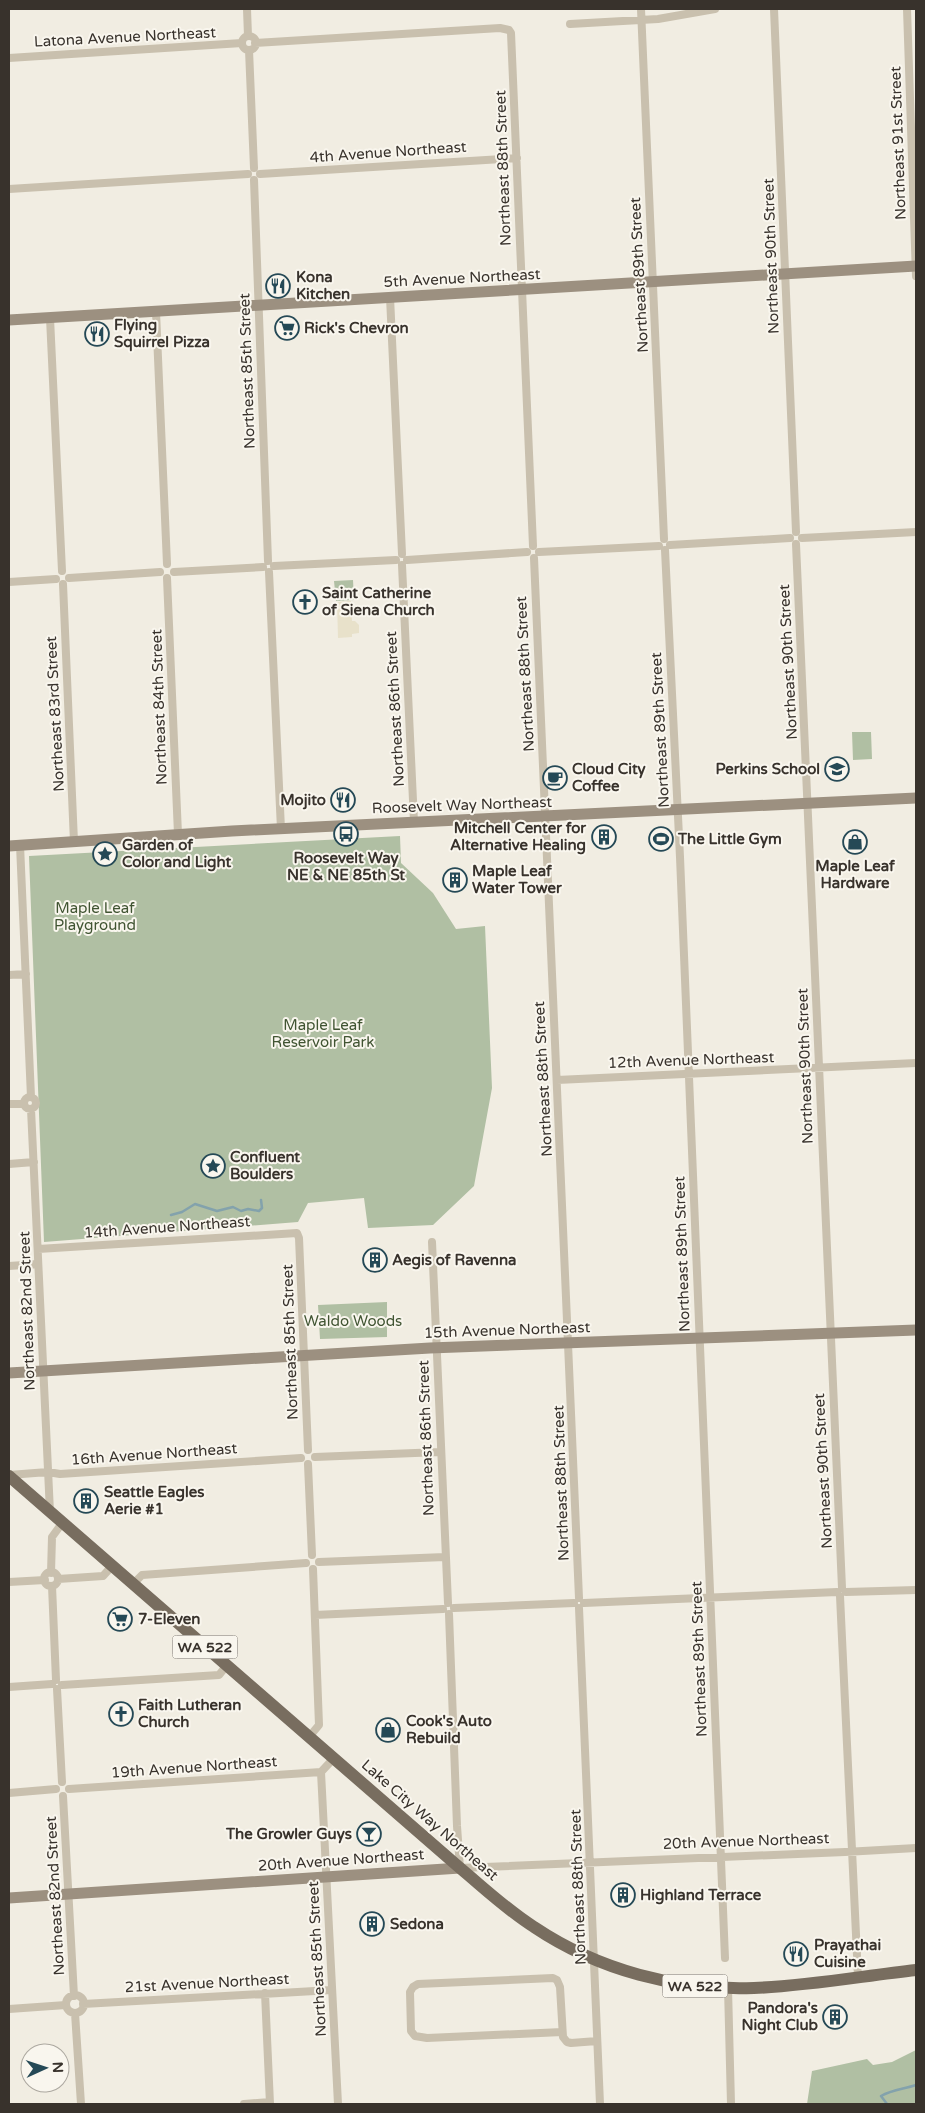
<svg xmlns="http://www.w3.org/2000/svg" width="925" height="2113" font-family="'Varela Round',sans-serif">
  <rect width="100%" height="100%" fill="#f1ede2"/>
  <path fill="#b0bfa3" d="M353 580 354 600 336 601 334 581Z
    M852 732H871L872 759 853 760Z
    M400 836 401 863 433 893 456 929 485 926 492 1088 474 1186 433 1225 368 1228 364 1198 308 1203 298 1222 44 1242 29 856Z
    M387 1302V1337L320 1339 318 1305Z
    M916 2050V2104H807L812 2071 867 2059 873 2065 892 2062Z"/>
  <path fill="#e8e1ca" d="M351 601 352 621H355L359 625V633L352 634V637L338 638 337 602Z"/>
  <g fill="none" stroke-linecap="round" stroke-linejoin="round">
    <path stroke="#83a2ac" stroke-width="2.5" d="M171 1215 182 1212 195 1204 217 1211 233 1207 241 1211 248 1209 259 1211 262 1208 261 1200
      M887 2104 881 2096C892 2090 904 2089 916 2085"/>
    <path stroke="#c9c0ae" stroke-width="8" d="M247 9 248 36
      M641 9 664 539
      M774 9 796 532
      M907 9 916 276
      M570 24 658 19 715 9
      M242 43a7 7 0 1 1 14 0a7 7 0 1 1-14 0Z
      M255 43 500 28 509 30 511 33 533 546
      M249 50 254 168
      M9 58 242 43
      M260 174 517 158
      M254 180 268 561
      M9 189 248 174
      M390 297 402 554
      M156 312 167 564
      M50 318 62 571
      M802 538 916 532
      M796 544 842 1588
      M670 545 790 538
      M665 550 680 857 725 1958
      M539 552 659 546
      M534 558 579 1598
      M407 560 527 552
      M402 565 414 822
      M274 566 396 560
      M174 572 263 567
      M269 572 281 829
      M69 578 160 572
      M167 578 178 834
      M9 582 56 579
      M63 584 74 842
      M20 845 31 1097
      M9 975 26 974
      M557 1080 916 1063
      M24 1103a6 6 0 1 1 12 0a6 6 0 1 1-12 0Z
      M9 1104H24
      M31 1109 50 1512
      M9 1164 34 1162
      M432 1242 448 1603
      M38 1249 297 1233 299 1238 308 1450
      M9 1266 38 1264
      M315 1457 440 1452
      M308 1464 312 1555
      M9 1475 48 1472 60 1474 301 1458
      M319 1562 445 1557
      M44 1579a7 7 0 1 1 14 0a7 7 0 1 1-14 0Z
      M51 1573 52 1537 63 1522
      M58 1579 103 1576 112 1566
      M9 1582 45 1580
      M133 1584 142 1575 306 1563
      M52 1586 56 1680
      M846 1592 916 1590
      M840 1596 858 1977
      M584 1603 837 1592
      M454 1608 574 1603
      M579 1608 600 2104
      M449 1614 457 1826 460 1868 845 1852 916 1848
      M315 1615 443 1609
      M62 1685 219 1675 227 1665
      M9 1687 52 1684
      M57 1689 62 1782
      M309 1737 319 1725 313 1569
      M334 1758 321 1772 338 2104
      M69 1789 321 1772
      M9 1793 56 1789
      M63 1796 74 1996
      M728 1988 731 2104
      M265 1993 270 2104
      M66 2004a9 9 0 1 1 18 0a9 9 0 1 1-18 0Z
      M83 2004 332 1990
      M9 2009 66 2005
      M75 2013 81 2104
      M562 2032 427 2038 415 2036 411 2031 410 1992 413 1987 418 1984 553 1978 557 1980 560 1987 563 2037 567 2042 571 2043 597 2041
      M244 2104 270 2102"/>
    <path stroke="#9c9080" stroke-width="11" d="M9 320 916 266
      M9 846 232 831 916 798
      M9 1373 430 1348 916 1330
      M9 1898 460 1868"/>
    <path stroke="#786d5f" stroke-width="12" d="M9 1476 460 1868C484 1888 507 1910 534 1927 598 1970 677 1991 754 1988 808 1986 862 1976 916 1970"/>
  </g>
  <defs>
    <g id="restaurant-ring" transform="scale(1.25)"><circle r="9.5" fill="#f9f6ee" stroke="#254956" stroke-width="1.5"/><path d="M-5-6h1v4h1v-4h1v4h1v-4h1v5L-1.5 .5V6h-2V.5L-5-1ZM5-6V6H3V1.5H1.5Q1.5-4 5-6Z" fill="#254956"/></g>
    <g id="supermarket-ring" transform="scale(1.25)"><circle r="9.5" fill="#f9f6ee" stroke="#254956" stroke-width="1.5"/><path d="M-6-5.5h2.5l.6 2H6L4.5 2H-2.5L-4.4-4H-6ZM-1.5 3.2a1.3 1.3 0 1 0 .1 0ZM3 3.2a1.3 1.3 0 1 0 .1 0Z" fill="#254956"/></g>
    <g id="church-ring" transform="scale(1.25)"><circle r="9.5" fill="#f9f6ee" stroke="#254956" stroke-width="1.5"/><path d="M-1.2-6h2.4v3.5h3.3v2.4h-3.3V6h-2.4V-.1h-3.3v-2.4h3.3Z" fill="#254956"/></g>
    <g id="school-ring" transform="scale(1.25)"><circle r="9.5" fill="#f9f6ee" stroke="#254956" stroke-width="1.5"/><path d="M0-5L7-2L0 1L-7-2ZM-4 1L0 2.5L4 1V4Q0 6-4 4Z" fill="#254956"/></g>
    <g id="cafe-ring" transform="scale(1.25)"><circle r="9.5" fill="#f9f6ee" stroke="#254956" stroke-width="1.5"/><path d="M-5.5-4.5H6V0H3Q3 3.5 0 3.5H-2.5Q-5.5 3.5-5.5 0ZM3-3.2v2h1.7v-2ZM-6 4.5H4V6H-6Z" fill="#254956"/></g>
    <g id="bus-ring" transform="scale(1.25)"><circle r="9.5" fill="#f9f6ee" stroke="#254956" stroke-width="1.5"/><path d="M-5-6H5V4H4V6H2V4H-2V6H-4V4H-5ZM-3.5-4V0h7V-4ZM-3.5 1.2v1.5H-2V1.2ZM2 1.2v1.5H3.5V1.2Z" fill="#254956"/></g>
    <g id="building-ring" transform="scale(1.25)"><circle r="9.5" fill="#f9f6ee" stroke="#254956" stroke-width="1.5"/><path d="M-4-6H4V6H1V3H-1V6H-4ZM-2.5-4.3h1.7v1.8h-1.7ZM.8-4.3h1.7v1.8H.8ZM-2.5-1h1.7V.8h-1.7ZM.8-1h1.7V.8H.8Z" fill="#254956"/></g>
    <g id="stadium-ring" transform="scale(1.25)"><circle r="9.5" fill="#f9f6ee" stroke="#254956" stroke-width="1.5"/><path d="M0-5a6.5 5 0 1 0 0 10a6.5 5 0 1 0 0-10ZM-3.5-1.8h7v3.6h-7Z" fill="#254956"/></g>
    <g id="shop-ring" transform="scale(1.25)"><circle r="9.5" fill="#f9f6ee" stroke="#254956" stroke-width="1.5"/><path d="M-5-2.5h2.3a2.7 3.5 0 0 1 5.4 0H5L5.5 6h-11ZM-1.5-2.5h3a1.5 2.3 0 0 0-3 0Z" fill="#254956"/></g>
    <g id="sight-ring" transform="scale(1.25)"><circle r="9.5" fill="#f9f6ee" stroke="#254956" stroke-width="1.5"/><path d="M0-6L1.8-2.2L6-1.7L2.9 1.2L3.7 5.4L0 3.3L-3.7 5.4L-2.9 1.2L-6-1.7L-1.8-2.2Z" fill="#254956"/></g>
    <g id="bar-ring" transform="scale(1.25)"><circle r="9.5" fill="#f9f6ee" stroke="#254956" stroke-width="1.5"/><path d="M-6-5H6L.8 .8V4.5H3.5V6h-7V4.5H-.8V.8Z" fill="#254956"/></g>
  </defs>
  <g fill-rule="evenodd">
    <use href="#restaurant-ring" x="278" y="286"/>
    <use href="#supermarket-ring" x="287" y="328"/>
    <use href="#restaurant-ring" x="97" y="334"/>
    <use href="#church-ring" x="305" y="602"/>
    <use href="#school-ring" x="837" y="769"/>
    <use href="#cafe-ring" x="555" y="778"/>
    <use href="#restaurant-ring" x="343" y="800"/>
    <use href="#bus-ring" x="346" y="834"/>
    <use href="#building-ring" x="604" y="837"/>
    <use href="#stadium-ring" x="661" y="839"/>
    <use href="#shop-ring" x="855" y="842"/>
    <use href="#sight-ring" x="105" y="854"/>
    <use href="#building-ring" x="455" y="880"/>
    <use href="#sight-ring" x="213" y="1166"/>
    <use href="#building-ring" x="375" y="1260"/>
    <use href="#building-ring" x="86" y="1501"/>
    <use href="#supermarket-ring" x="120" y="1619"/>
    <use href="#church-ring" x="121" y="1714"/>
    <use href="#shop-ring" x="388" y="1730"/>
    <use href="#bar-ring" x="369" y="1834"/>
    <use href="#building-ring" x="623" y="1895"/>
    <use href="#building-ring" x="372" y="1924"/>
    <use href="#restaurant-ring" x="796" y="1954"/>
    <use href="#building-ring" x="835" y="2017"/>
  </g>
  <g text-anchor="middle" dominant-baseline="central" stroke-width="4" stroke-linejoin="round" paint-order="stroke">
    <g fill="#f9f6ee" stroke="#726d66" stroke-width="1">
      <rect x="172.5" y="1635.5" width="65" height="23" rx="4"/>
      <rect x="662.5" y="1974.5" width="65" height="23" rx="4"/>
    </g>
    <g font-size="14" font-weight="bold" fill="#38322c">
      <text x="205" y="1647">WA 522</text>
      <text x="695" y="1986">WA 522</text>
    </g>
    <g font-size="15" fill="#38322c" stroke="#f9f6ee">
      <text transform="translate(125 37) rotate(-3)">Latona Avenue Northeast</text>
      <text transform="translate(898 143) rotate(-92)">Northeast 91st Street</text>
      <text transform="translate(388 152) rotate(-4)">4th Avenue Northeast</text>
      <text transform="translate(503 168) rotate(-92)">Northeast 88th Street</text>
      <text transform="translate(771 256) rotate(-92)">Northeast 90th Street</text>
      <text transform="translate(639 275) rotate(-93)">Northeast 89th Street</text>
      <text transform="translate(462 278) rotate(-3)">5th Avenue Northeast</text>
      <text transform="translate(247 371) rotate(-92)">Northeast 85th Street</text>
      <text transform="translate(788 662) rotate(-93)">Northeast 90th Street</text>
      <text transform="translate(525 674) rotate(-93)">Northeast 88th Street</text>
      <text transform="translate(159 707) rotate(-92)">Northeast 84th Street</text>
      <text transform="translate(395 709) rotate(-93)">Northeast 86th Street</text>
      <text transform="translate(55 714) rotate(-93)">Northeast 83rd Street</text>
      <text transform="translate(660 730) rotate(-93)">Northeast 89th Street</text>
      <text transform="translate(462 805) rotate(-2)">Roosevelt Way Northeast</text>
      <text transform="translate(691 1060) rotate(-2)">12th Avenue Northeast</text>
      <text transform="translate(805 1066) rotate(-92)">Northeast 90th Street</text>
      <text transform="translate(543 1079) rotate(-93)">Northeast 88th Street</text>
      <text transform="translate(167 1227) rotate(-4)">14th Avenue Northeast</text>
      <text transform="translate(682 1254) rotate(-92)">Northeast 89th Street</text>
      <text transform="translate(27 1311) rotate(-92)">Northeast 82nd Street</text>
      <text transform="translate(507 1330) rotate(-2)">15th Avenue Northeast</text>
      <text transform="translate(290 1342) rotate(-92)">Northeast 85th Street</text>
      <text transform="translate(426 1438) rotate(-92)">Northeast 86th Street</text>
      <text transform="translate(154 1454) rotate(-4)">16th Avenue Northeast</text>
      <text transform="translate(823 1471) rotate(-93)">Northeast 90th Street</text>
      <text transform="translate(561 1483) rotate(-92)">Northeast 88th Street</text>
      <text transform="translate(699 1659) rotate(-92)">Northeast 89th Street</text>
      <text transform="translate(194 1767) rotate(-4)">19th Avenue Northeast</text>
      <text transform="translate(430 1820) rotate(41)">Lake City Way Northeast</text>
      <text transform="translate(746 1841) rotate(-2)">20th Avenue Northeast</text>
      <text transform="translate(341 1860) rotate(-4)">20th Avenue Northeast</text>
      <text transform="translate(578 1887) rotate(-92)">Northeast 88th Street</text>
      <text transform="translate(55 1896) rotate(-93)">Northeast 82nd Street</text>
      <text transform="translate(317 1959) rotate(-93)">Northeast 85th Street</text>
      <text transform="translate(207 1983) rotate(-3)">21st Avenue Northeast</text>
    </g>
    <g font-size="15" font-weight="bold" fill="#38322c" stroke="#f9f6ee" text-anchor="start">
      <text x="296" y="277">Kona<tspan x="296" dy="17">Kitchen</tspan></text>
      <text x="114" y="325">Flying<tspan x="114" dy="17">Squirrel Pizza</tspan></text>
      <text x="304" y="328">Rick's Chevron</text>
      <text x="322" y="593">Saint Catherine<tspan x="322" dy="17">of Siena Church</tspan></text>
      <text x="572" y="769">Cloud City<tspan x="572" dy="17">Coffee</tspan></text>
      <text x="820" y="769" text-anchor="end">Perkins School</text>
      <text x="326" y="800" text-anchor="end">Mojito</text>
      <text x="586" y="828" text-anchor="end">Mitchell Center for<tspan x="586" dy="17">Alternative Healing</tspan></text>
      <text x="678" y="839">The Little Gym</text>
      <text x="122" y="845">Garden of<tspan x="122" dy="17">Color and Light</tspan></text>
      <text x="346" y="858" text-anchor="middle">Roosevelt Way<tspan x="346" dy="17">NE &amp; NE 85th St</tspan></text>
      <text x="855" y="866" text-anchor="middle">Maple Leaf<tspan x="855" dy="17">Hardware</tspan></text>
      <text x="472" y="871">Maple Leaf<tspan x="472" dy="17">Water Tower</tspan></text>
      <text x="230" y="1157">Confluent<tspan x="230" dy="17">Boulders</tspan></text>
      <text x="392" y="1260">Aegis of Ravenna</text>
      <text x="104" y="1492">Seattle Eagles<tspan x="104" dy="17">Aerie #1</tspan></text>
      <text x="138" y="1619">7-Eleven</text>
      <text x="138" y="1705">Faith Lutheran<tspan x="138" dy="17">Church</tspan></text>
      <text x="406" y="1721">Cook's Auto<tspan x="406" dy="17">Rebuild</tspan></text>
      <text x="352" y="1834" text-anchor="end">The Growler Guys</text>
      <text x="640" y="1895">Highland Terrace</text>
      <text x="390" y="1924">Sedona</text>
      <text x="814" y="1945">Prayathai<tspan x="814" dy="17">Cuisine</tspan></text>
      <text x="818" y="2008" text-anchor="end">Pandora's<tspan x="818" dy="17">Night Club</tspan></text>
    </g>
    <g font-size="15" fill="#405432" stroke="#f9f6ee">
      <text x="95" y="908">Maple Leaf<tspan x="95" dy="17">Playground</tspan></text>
      <text x="323" y="1025">Maple Leaf<tspan x="323" dy="17">Reservoir Park</tspan></text>
      <text x="353" y="1321">Waldo Woods</text>
    </g>
  </g>
  <rect width="925" height="2113" fill="none" stroke="#38322c" stroke-width="20"/>
  <g transform="translate(45 2068) rotate(87)"><circle r="24" fill="#f9f6ee" stroke="#aca8a0"/>
  <path d="M0-4L9 19L0 12L-9 19Z" fill="#254956"/>
  <text y="-8" font-size="14" font-weight="bold" text-anchor="middle" fill="#38322c">N</text>
  </g>
</svg>
